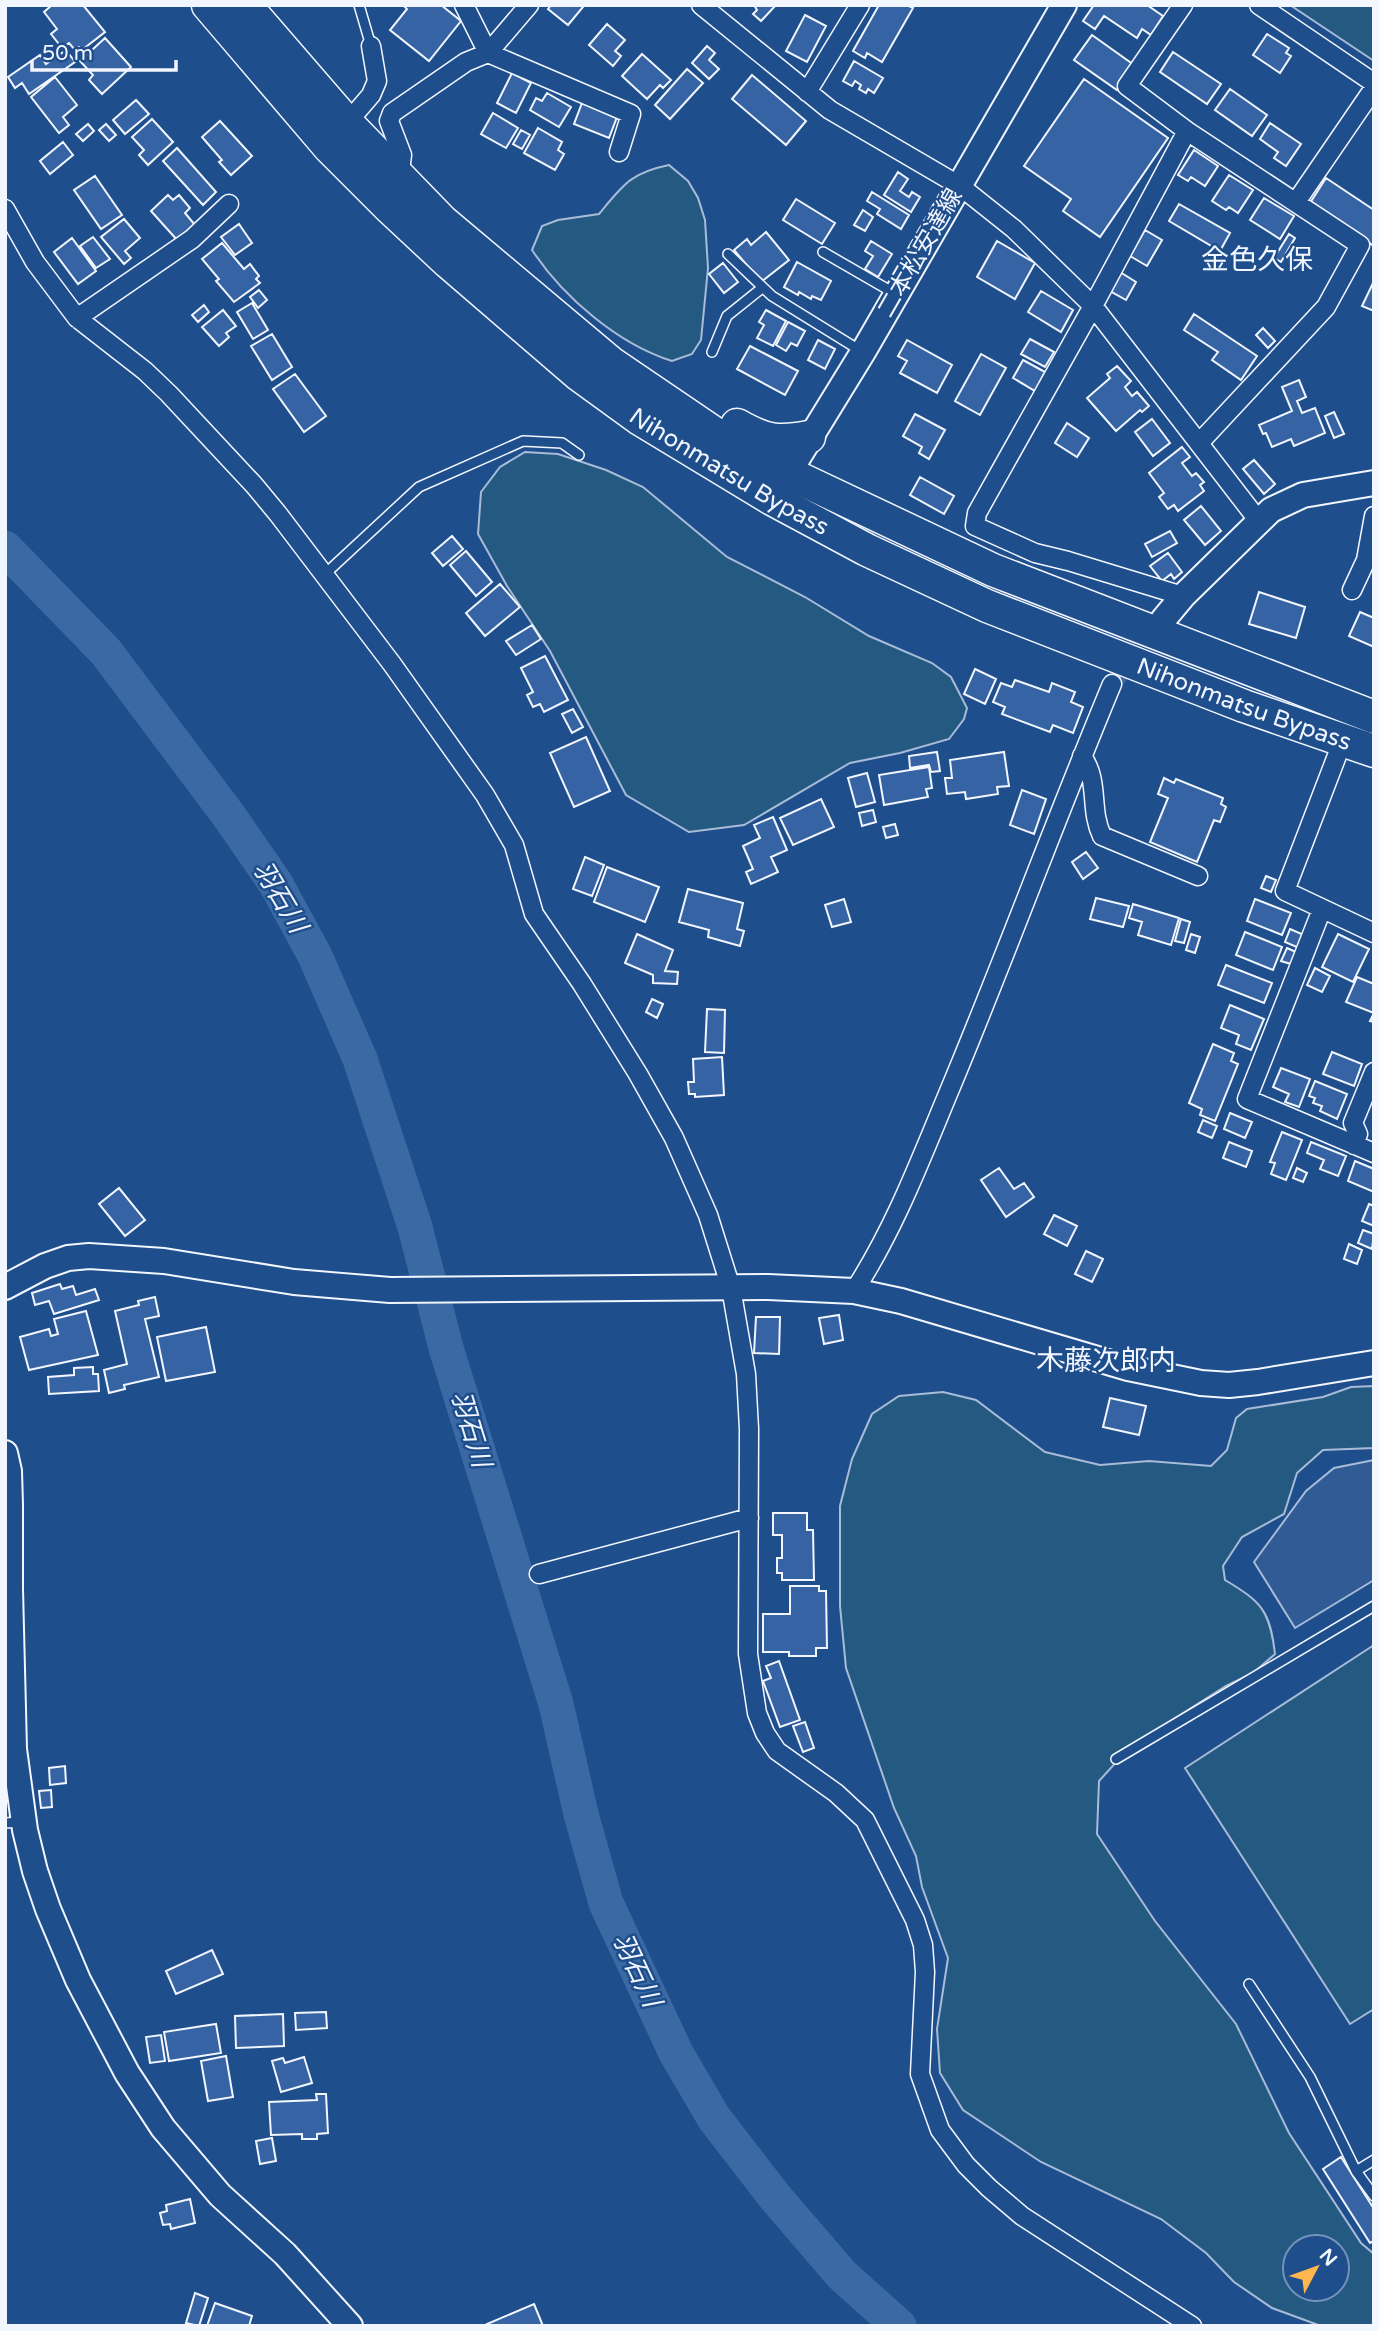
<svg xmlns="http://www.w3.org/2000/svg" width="1379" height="2331" font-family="'Varela Round','Noto Sans JP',sans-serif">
  <rect width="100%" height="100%" fill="#1f4e8c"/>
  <path fill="#245a82" stroke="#a8bbd7" stroke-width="2" fill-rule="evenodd" d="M1290 5H1374V61Z
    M669 165 688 181 698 198 705 220 708 268 701 340 692 354 672 361C618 344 563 297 532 250L542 226 558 220 599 214C623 185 630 173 669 165Z
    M525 452 558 454 606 470 643 487 727 557 805 597 869 636 932 663 951 677 967 708 964 719 949 739 900 753 850 763 744 825 689 832 626 795 550 651 507 586 478 534 481 492 500 467Z
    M1374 1386V1448L1323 1450 1297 1473 1284 1514 1242 1537 1223 1566 1225 1580C1262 1602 1270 1611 1275 1654L1253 1673 1226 1686 1130 1747 1099 1781 1097 1834 1155 1921 1236 2024 1289 2133 1361 2243 1374 2254V2326H1321L1272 2308 1234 2282 1206 2253 1161 2219 1041 2162 963 2110 940 2073 937 2029 948 1958 922 1887 916 1856 894 1808 846 1668 840 1606V1506L852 1459 872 1414 899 1396 943 1392 976 1400 1045 1452 1100 1465 1149 1461 1211 1466 1227 1450 1236 1418 1247 1409 1323 1397 1351 1387ZM1295 2247H1337V2289H1295Z
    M1374 1645V2009L1350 2024 1185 1768Z"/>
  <path fill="#305b95" stroke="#a8bbd7" stroke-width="2" d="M1374 1460V1580L1295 1628 1254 1562 1306 1491 1334 1468Z"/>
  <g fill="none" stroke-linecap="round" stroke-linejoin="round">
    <path stroke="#3b69a3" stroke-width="35" d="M5 548 106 652 229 816 276 884 315 956 360 1059 415 1227 446 1348 556 1704 581 1814 606 1903 676 2053 714 2118 775 2197 842 2275 899 2326"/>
  </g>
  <path fill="#3563a3" stroke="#f2f6ff" stroke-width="2" d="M52 5H83L105 32 82 50 79 47 75 50 69 43 62 48 51 34 57 29 44 12Z
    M403 5H441L461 21 429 61 390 30 407 9Z
    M551 5H580L583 7 568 25 548 9Z
    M754 5H776L761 21 753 14 757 10Z
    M879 5H907L913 8 882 62 867 53 865 58 853 51Z
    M1094 5H1147L1163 16 1151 35 1142 29 1137 38 1104 16 1095 29 1083 21Z
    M805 15 826 26 807 62 786 51Z
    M607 24 625 40 615 51 621 56 613 66 589 45Z
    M1267 34 1289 48 1286 53 1291 56 1280 73 1253 55Z
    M1092 35 1134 65 1117 90 1074 60Z
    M105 38 131 67 102 94 89 80 93 75 80 61Z
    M707 46 715 53 709 60 719 69 709 79 692 63Z
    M66 50 75 62 29 94 22 83 15 88 8 77 40 55 46 64Z
    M1173 52 1221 84 1207 104 1160 72Z
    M642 54 671 80 663 88 660 85 647 99 622 76Z
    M854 61 883 78 874 93 868 89 866 93 859 89 861 85 855 81 852 86 843 81Z
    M687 69 703 83 670 119 655 105Z
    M512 73 531 83 516 113 497 103Z
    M752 75 806 121 786 145 732 99Z
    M55 77 77 105 63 117 69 125 59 133 31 97Z
    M1084 79 1168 138 1100 237 1063 211 1071 199 1024 166Z
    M1230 89 1267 115 1252 136 1215 110Z
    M547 93 571 107 559 127 530 110 536 98 542 101Z
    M136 100 149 114 125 134 113 120Z
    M582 103 617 117 609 138 574 124Z
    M493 113 518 128 506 148 481 134Z
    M152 119 173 142 148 165 139 155 144 150 132 137Z
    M220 121 252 156 231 175 219 162 222 160 202 137Z
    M1270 123 1301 144 1286 166 1274 158 1278 152 1260 139Z
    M88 124 94 131 83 141 76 134Z
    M106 124 116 135 109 141 99 130Z
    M538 128 562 142 558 150 564 154 555 170 524 153Z
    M521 130 530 135 522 149 513 144Z
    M63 142 73 155 50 174 40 161Z
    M177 148 216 192 203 205 163 161Z
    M1194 150 1218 166 1205 186 1191 177 1188 181 1178 175Z
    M898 172 908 179 900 191 909 197 912 192 920 197 911 212 884 195Z
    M1229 175 1253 190 1238 213 1229 207 1226 210 1212 201Z
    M95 176 122 215 101 229 74 190Z
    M1326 178 1374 210V246L1310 203Z
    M872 192 909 215 901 229 877 214 880 209 867 201Z
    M168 195 173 200 179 195 190 208 185 213 195 225 178 241 151 211Z
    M1264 198 1294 216 1280 239 1250 220Z
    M796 199 835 223 822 244 783 220Z
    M1179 204 1230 233 1220 251 1169 221Z
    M863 210 873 217 865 231 854 225Z
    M124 219 140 238 125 251 131 258 124 264 101 237Z
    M239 224 252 243 235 255 221 237Z
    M1145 230 1162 240 1147 266 1130 256Z
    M766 232 789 260 761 282 734 250 747 239 751 245Z
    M1289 234 1295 238 1281 262 1274 258Z
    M93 237 110 259 96 268 80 246Z
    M72 238 96 271 78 284 54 252Z
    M871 241 892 254 878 277 865 269 873 256 865 251Z
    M997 241 1035 263 1015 299 977 277Z
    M222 243 244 269 250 264 259 276 256 279 260 283 234 302 216 281 219 279 202 259Z
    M797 262 831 281 821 300 812 296 811 299 799 292 798 295 784 287Z
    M723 263 738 282 724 293 709 274Z
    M1120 272 1136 282 1126 300 1110 291Z
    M1374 281V311L1362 306Z
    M259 290 267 300 258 308 250 297Z
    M1041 291 1073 310 1061 332 1028 312Z
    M252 303 268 330 253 339 237 312Z
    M204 305 209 312 198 322 192 315Z
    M223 310 236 326 226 333 229 337 219 346 202 327Z
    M766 310 786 321 773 346 757 338 764 325 759 322Z
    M1194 314 1257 356 1241 380 1212 360 1218 352 1184 330Z
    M788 322 805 331 797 346 791 343 786 351 776 345Z
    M1263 328 1275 341 1268 348 1256 335Z
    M272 334 292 367 272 380 251 346Z
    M1030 339 1054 352 1045 367 1021 354Z
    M818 340 835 349 825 369 808 360Z
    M907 340 952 365 937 393 900 373 907 361 898 356Z
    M750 346 798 371 785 395 737 369Z
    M981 354 1006 368 980 415 955 401Z
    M1023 360 1045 372 1035 391 1013 378Z
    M1117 366 1131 381 1125 387 1132 396 1137 392 1149 406 1142 412 1140 410 1116 431 1087 398 1110 378 1107 374Z
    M295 374 326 416 304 432 273 389Z
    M1299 380 1306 397 1297 401 1302 413 1315 408 1325 433 1294 446 1291 439 1272 447 1266 433 1263 434 1259 425 1292 411 1282 387Z
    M1334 412 1344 434 1334 438 1325 416Z
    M915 414 945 430 929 459 919 453 922 447 903 436Z
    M1152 419 1170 443 1153 456 1135 432Z
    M1067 423 1089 438 1077 457 1055 443Z
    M1182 447 1190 457 1182 463 1192 476 1196 473 1204 482 1200 485 1204 491 1178 511 1174 505 1168 509 1159 497 1164 493 1149 473Z
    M1254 460 1275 484 1264 494 1243 469Z
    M920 477 954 496 944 514 910 495Z
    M1201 506 1221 531 1205 545 1184 520Z
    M1170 531 1177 543 1152 557 1145 544Z
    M452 536 463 549 443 566 432 553Z
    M466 551 492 582 476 596 450 565Z
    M1168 553 1182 572 1174 579 1171 574 1162 581 1150 566Z
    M500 584 520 607 485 636 466 613Z
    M1259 592 1305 607 1296 638 1249 624Z
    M1360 612 1374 618V647L1349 636Z
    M532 625 541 639 516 655 506 641Z
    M545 656 568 700 544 712 540 704 533 707 527 695 533 692 521 668Z
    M975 669 996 679 985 704 964 694Z
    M1015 680 1049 692 1052 683 1075 692 1071 702 1083 707 1073 733 1053 725 1050 732 1002 714 1005 707 993 702 1001 683 1012 687Z
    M573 709 583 727 572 733 562 714Z
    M586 737 610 791 574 807 550 753Z
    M937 752 940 771 931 772 929 765 910 768 909 756Z
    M1004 752 1009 786 997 787 998 794 966 799 965 792 947 794 945 778H952L950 760Z
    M929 767 932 788 926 789 928 797 884 805 879 775Z
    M867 773 875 802 856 807 848 778Z
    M1164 778 1174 783 1176 779 1223 798 1221 804 1226 807 1220 822 1214 820 1197 862 1150 842 1168 798 1158 794Z
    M1022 790 1046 799 1034 834 1010 825Z
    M821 799 834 827 793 845 780 818Z
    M873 810 876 822 862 826 859 813Z
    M773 817 787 850 771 857 778 872 751 884 746 872 753 869 743 846 760 838 754 825Z
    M895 824 898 835 886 838 883 827Z
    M1086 852 1098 868 1083 879 1072 862Z
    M585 857 604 865 592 896 573 889Z
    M607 867 659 887 645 922 594 902Z
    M1266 876 1276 880 1271 892 1261 888Z
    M688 889 743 903 737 929 744 931 740 946 708 937 709 930 679 922Z
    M1096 898 1129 906 1123 927 1090 919Z
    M844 899 851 922 832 927 825 905Z
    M1255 899 1291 913 1282 935 1247 921Z
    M1133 904 1179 918 1171 945 1138 935 1142 922 1129 918Z
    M1181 919 1190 922 1184 943 1175 941Z
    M1290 929 1304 935 1299 948 1285 942Z
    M1245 932 1282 947 1273 970 1236 955Z
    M637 934 673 950 665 971 678 972 677 984 653 983V975L625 963Z
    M1191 934 1200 937 1195 953 1186 950Z
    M1338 934 1369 949 1353 982 1322 967Z
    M1287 948 1296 952 1291 964 1281 961Z
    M1226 965 1272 983 1264 1003 1218 985Z
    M1315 968 1330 976 1322 992 1307 985Z
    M1357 977 1374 984V1022L1370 1021 1374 1013 1346 1002Z
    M652 999 663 1004 657 1018 646 1012Z
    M1230 1005 1264 1019 1251 1050 1236 1044 1239 1035 1221 1028Z
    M707 1009 725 1010 724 1053 705 1052Z
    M1213 1044 1234 1053 1231 1061 1238 1064 1215 1121 1200 1115 1202 1109 1189 1103Z
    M1332 1052 1362 1064 1354 1086 1323 1074Z
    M722 1057 724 1095 695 1097V1094H689L688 1082H694L693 1059Z
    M1281 1068 1310 1079 1299 1107 1285 1102 1289 1094 1273 1087Z
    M1315 1081 1347 1094 1337 1119 1320 1111 1322 1106 1313 1103 1315 1098 1309 1096Z
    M1230 1113 1252 1122 1245 1138 1224 1129Z
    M1203 1120 1217 1126 1212 1138 1198 1132Z
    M1282 1132 1302 1140 1286 1180 1271 1174 1275 1163 1270 1162Z
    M1229 1142 1252 1151 1246 1167 1223 1158Z
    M1311 1142 1346 1156 1338 1176 1320 1169 1324 1160 1307 1153Z
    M1355 1161 1374 1169V1192L1348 1181Z
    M999 1168 1014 1189 1024 1183 1034 1197 1006 1217 981 1180Z
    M1297 1168 1307 1173 1303 1182 1293 1178Z
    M119 1188 145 1220 125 1236 99 1204Z
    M1369 1204 1374 1206V1226L1362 1221Z
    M1054 1215 1077 1226 1067 1246 1044 1234Z
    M1363 1230 1374 1234 1372 1249 1358 1243Z
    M1349 1244 1362 1250 1357 1264 1344 1259Z
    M1086 1251 1103 1259 1092 1282 1075 1274Z
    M60 1284 62 1289 73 1286 76 1295 95 1289 99 1300 54 1314 49 1301 35 1305 32 1293Z
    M155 1297 159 1316 145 1319 159 1377 124 1385 125 1389 109 1393 104 1370 127 1364 115 1311 139 1305 138 1301Z
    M86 1311 98 1355 29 1370 20 1337 49 1329 51 1336 58 1334 54 1319Z
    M839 1315 843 1340 824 1344 819 1318Z
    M756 1317H780L779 1354 754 1353Z
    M206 1327 215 1372 166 1381 157 1337Z
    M93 1367V1374H98L99 1391 49 1394 48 1377 74 1375V1368Z
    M1110 1398 1146 1406 1139 1435 1103 1427Z
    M773 1513H807V1530H813L814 1580H782V1573H777V1558H782V1535H773Z
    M790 1586H819V1591H826L827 1648H816V1656H789V1652H763V1614H790Z
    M779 1661 800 1720 780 1727 763 1681 771 1678 766 1666Z
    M805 1722 814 1748 803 1752 793 1726Z
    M65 1766 66 1783 50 1785 49 1768Z
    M51 1790 52 1807 41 1808 39 1791Z
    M212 1950 223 1974 176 1994 166 1971Z
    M326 2012 327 2028 296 2030 295 2013Z
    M283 2014 284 2046 236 2048 235 2016Z
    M216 2024 221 2053 169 2061 164 2032Z
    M161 2035 165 2061 150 2063 146 2037Z
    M226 2056 233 2097 208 2101 201 2061Z
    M304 2057 312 2083 281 2092 272 2061 283 2058 285 2063Z
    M316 2094H326L328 2133 317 2134V2139H302V2134L271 2135 269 2102 317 2100Z
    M272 2138 276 2161 260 2164 256 2141Z
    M1341 2157 1374 2209V2241L1370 2243 1323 2169Z
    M190 2199 195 2223 171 2229 170 2224 163 2225 160 2213 167 2211 166 2205Z
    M195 2293 208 2298 199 2326 186 2323Z
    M215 2303 252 2316 249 2326H207Z
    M534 2304 543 2326H488L487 2324Z"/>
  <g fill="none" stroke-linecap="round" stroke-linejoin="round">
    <path stroke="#3f679d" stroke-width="18" stroke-dasharray="18 9" stroke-linecap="butt" d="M1112 684 1158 626"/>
    <g stroke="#f2f6ff" stroke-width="12">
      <path id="lane" d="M359 5 371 46
        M823 252 894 293
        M728 254 772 296 861 351
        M712 352 727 316 762 288
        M324 575 419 487 523 441 562 443 579 455
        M1116 1759 1374 1606
        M5 1823 22 1822
        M1249 1984 1310 2077 1356 2171 1374 2196
        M1356 2171 1374 2160"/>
    </g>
    <g stroke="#f2f6ff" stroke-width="21">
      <path id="street" d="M464 5 488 53 529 5
        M701 5 830 110 960 186 1014 229 1093 306 1258 520
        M1183 5 1127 86 1187 131 1360 245 1326 307 1200 442
        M1259 5 1374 83
        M807 92 860 5
        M347 123 371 95 377 81 371 46
        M399 179 402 155 389 121 392 113 466 62 488 53 631 114 619 152
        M1296 202 1374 88
        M5 209 35 262 77 318 145 371 169 394 254 485 278 514 392 664 485 795 514 845 534 914 582 984 638 1074 674 1138 708 1215 731 1288 746 1374 749 1429 748 1654 757 1713 765 1733 777 1751 836 1793 865 1820 915 1920 923 1945 925 1972 920 2074 940 2130 966 2165 989 2188 1022 2216 1192 2326
        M77 318 192 239 229 204
        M1352 590 1366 560 1374 516
        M1183 596 1068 561 1035 553 975 526 977 513 1093 306 1187 131
        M1343 740 1285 891 1374 933
        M1082 756C1100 782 1089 809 1102 836L1198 876
        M1322 909 1247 1099 1374 1153
        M1354 1145 1358 1134 1353 1123 1374 1072
        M854 1291C895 1228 921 1158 950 1089 1006 955 1056 818 1112 684
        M539 1574 749 1518"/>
    </g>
    <g stroke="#f2f6ff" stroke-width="28">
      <path id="secondary" d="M780 487 863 352 1064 5
        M1163 620 1183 596 1271 510 1303 495 1374 483
        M5 1287 45 1266 68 1258 89 1256 164 1261 294 1282 390 1290 768 1287 854 1291 901 1301 1128 1368 1201 1383 1229 1385 1258 1382 1374 1363
        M5 1453 9 1471 10 1505V1589L14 1749 25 1830 35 1871 48 1909 78 1980 127 2073 163 2128 220 2195 285 2254 350 2326"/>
    </g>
    <g stroke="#f2f6ff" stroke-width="35">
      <g id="highway">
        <path id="s1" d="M208 5 330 148 388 206 448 262 578 374 640 419 772 499 867 550 987 606 1244 706 1374 751"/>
        <path d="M245 5 347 123 442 221 611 363 717 435 788 473 993 570 1374 717"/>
        <path d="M737 425C765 441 778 443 809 437"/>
      </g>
    </g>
    <use href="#lane" stroke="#1f4e8c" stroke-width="9"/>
    <use href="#street" stroke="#1f4e8c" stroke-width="18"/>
    <use href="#secondary" stroke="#1f4e8c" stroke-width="24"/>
    <use href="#highway" stroke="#1f4e8c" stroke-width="32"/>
  </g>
  <g text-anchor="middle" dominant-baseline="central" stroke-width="5" stroke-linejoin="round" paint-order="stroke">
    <g font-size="24" fill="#f2f6ff" stroke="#1f4e8c">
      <text transform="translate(920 253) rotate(-60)">二本松安達線</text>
      <text stroke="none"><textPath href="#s1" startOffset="704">Nihonmatsu Bypass</textPath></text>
      <text stroke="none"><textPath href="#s1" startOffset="1270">Nihonmatsu Bypass</textPath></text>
    </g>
    <g font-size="26" font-style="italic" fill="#f2f6ff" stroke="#1f4e8c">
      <text transform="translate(280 897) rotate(59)">羽石川</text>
      <text transform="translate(471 1429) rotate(73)">羽石川</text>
      <text transform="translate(637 1970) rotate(65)">羽石川</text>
    </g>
    <g font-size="28" fill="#f2f6ff" stroke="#1f4e8c">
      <text x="1257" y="260">金色久保</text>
      <text x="1106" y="1361">木藤次郎内</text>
    </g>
  </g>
  <rect width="1379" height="2331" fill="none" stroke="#f2f6ff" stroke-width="14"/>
  <g transform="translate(1316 2268) rotate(49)"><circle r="33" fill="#1f4e8c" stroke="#7391ba" stroke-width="2"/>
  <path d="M0-5L12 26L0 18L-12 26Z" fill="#ffb74d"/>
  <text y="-10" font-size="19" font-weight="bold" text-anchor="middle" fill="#f2f6ff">N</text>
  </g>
  <path d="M32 60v10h144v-10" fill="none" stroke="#f2f6ff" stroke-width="3.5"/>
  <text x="42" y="60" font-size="21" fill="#f2f6ff" stroke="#1f4e8c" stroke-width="5" paint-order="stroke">50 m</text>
</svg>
